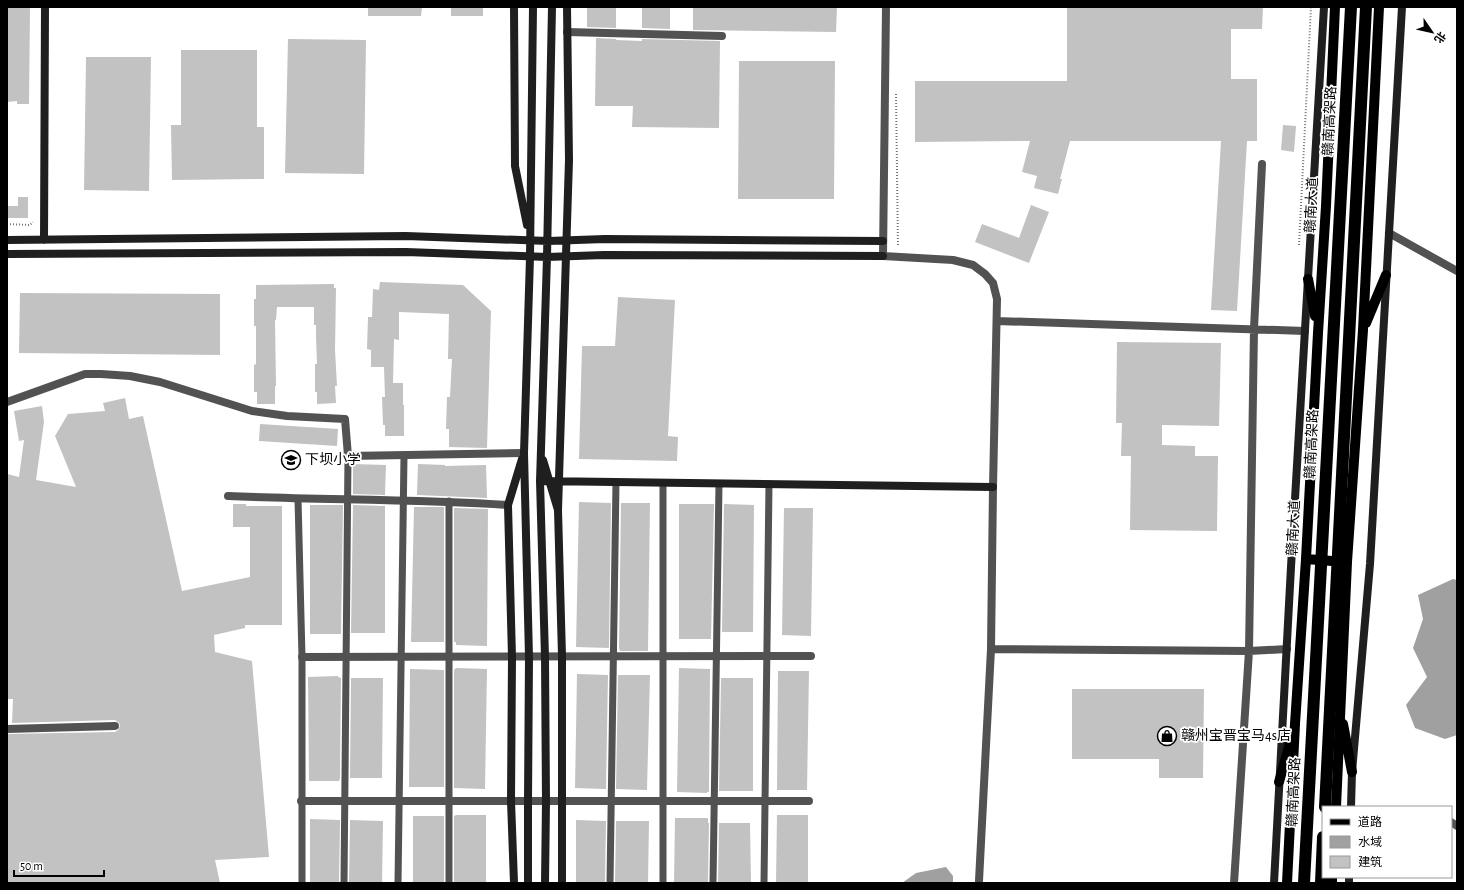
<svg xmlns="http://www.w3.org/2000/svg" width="1464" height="890" font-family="'Alegreya Sans','Noto Sans SC',sans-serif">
  <rect width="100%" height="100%" fill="#fff"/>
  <path fill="#a0a0a0" d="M1453 579 1457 580V735L1445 739 1415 728 1406 705 1427 677 1413 648 1423 619 1418 595Z
    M946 867 953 876V883H902L916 873Z"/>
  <path fill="#c2c2c2" d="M7 7H30L29 104H17V101L7 102Z
    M368 7H422L421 16H368Z
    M451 7H483V16H451Z
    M587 7H616V28L587 27Z
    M642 7H670V29L642 28Z
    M693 7H837L836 32 693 30Z
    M1067 7H1263L1262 29H1231V79H1257V141H1247L1237 311 1211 310 1221 141H1070L1060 179H1062L1058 194 1034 188 1037 176 1022 172 1030 141 915 142V81H1067Z
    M596 38 616 39V40L642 41V39L720 41 719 128 632 127 633 106H595Z
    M288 39 366 40 364 174 285 173Z
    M181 50H257V127H264V179L172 180 171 125H181Z
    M86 57H151L149 191 84 190Z
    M739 61H835L834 199H738Z
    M1283 125 1296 126 1294 152 1281 150Z
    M18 197H28V218H7V206H18Z
    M1031 205 1049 212 1029 263 975 242 982 224 1019 238Z
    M380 282 463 285 491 311 487 448 449 447V429H446L447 397H450L451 377 452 359H448L449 314 399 312V340L394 339 393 383H403V405H404V436H385V425H383L382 397H385L384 367H371V350L367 349 368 317H372L373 289 379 290Z
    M334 284V288H336L335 350 337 386H335L336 403 317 404V392H315V364H317L316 337V325H314V307H277L276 320H275L276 386H275V404H257V392H254V365L256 364V326H254V299H256V285Z
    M20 293 220 294V355L19 353Z
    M618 297 675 300 668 436 678 437 677 461 579 459 582 346H615Z
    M1117 342 1221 343 1219 426 1162 425V445L1195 446V456H1218L1217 531 1130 530 1131 456H1121L1122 423H1116Z
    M125 398 129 419 143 416 182 591 250 577V527H233V504H246V506H282V625H245V628L214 635 215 652 252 661 269 857 215 860 220 883H7V734L115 732 118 730 120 726 119 723 115 720 12 723 13 699H7V474L19 477 24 440 19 441 14 411 42 406 44 422 36 480 76 487 55 436 68 414 105 411 103 403Z
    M260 424 338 429 337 446 259 441Z
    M353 464 386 465 385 495 353 494Z
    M418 464 445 465V466L486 465 487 498 417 495Z
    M579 502 611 503 609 648 576 647Z
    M621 503H650L648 651H620L619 648Z
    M679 504H714L711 639H679Z
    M724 504 754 505 753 632H722Z
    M310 505H343L341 634H310Z
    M353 505 385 506V633H351Z
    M414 507H444V642H411Z
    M454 508 488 509 487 646 456 645V642H454Z
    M784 508H813L811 636 782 635Z
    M456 668 487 669 485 789 454 788V670Z
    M679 668 710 669 709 792H707V793L677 792Z
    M410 669 444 670V787H409Z
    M778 671H809L807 790H777Z
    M577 674 608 675 606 789 575 788Z
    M618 675H650L647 790 616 789Z
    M338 676V677L341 678 340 778 339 781H309L308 677Z
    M351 678H383L382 778H350Z
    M721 678H753V791H719Z
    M1072 689H1204L1203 778H1159V759H1072Z
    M456 815H486V883H454V816Z
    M777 815H808V883H776Z
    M413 816H444V883H413Z
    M675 818H708V823H709L708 883H674Z
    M310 819 340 820 339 883H310Z
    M350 820 383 821 382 883H349Z
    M576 820 606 821 605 883H576Z
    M616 821H649L648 883H615Z
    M719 823H750L751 883H718Z"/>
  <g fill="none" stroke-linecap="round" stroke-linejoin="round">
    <path stroke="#747474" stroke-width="2" stroke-dasharray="1 2" stroke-linecap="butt" d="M896 94 898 247
      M7 224 30 225 33 222
      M1299 245 1311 7"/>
    <path stroke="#525252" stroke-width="7" d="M298 499 302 657V883
      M449 501V883
      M344 883 348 456
      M398 883 404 456
      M610 883 616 482
      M663 883V483
      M713 883 719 484
      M764 883 769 484"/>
    <path stroke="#525252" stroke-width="8" d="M886 7 883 256 953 260 973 265 985 274 993 283 997 299 993 487 991 649 979 881
      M567 32 722 36
      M1389 233 1457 271
      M997 321 1305 331
      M7 402 85 374H101L130 376 160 382 252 411 287 416 345 419 348 456 524 453
      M228 496C321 500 415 499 508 505
      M991 649 1249 651 1287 649
      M302 657 811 656
      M7 729 115 726
      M301 801H809
      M1451 822 1457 826
      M1234 883 1249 651 1254 329 1262 164"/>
    <path stroke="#1f1f1f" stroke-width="8" d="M514 7 515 166 527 225
      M7 240 406 236 548 241 605 239 883 241
      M44 240 45 7
      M7 254 406 252 547 257 604 255 883 256
      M543 460 558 510 562 656V883
      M540 481 993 487
      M558 510 569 160 567 7
      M1351 807 1352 772 1370 564 1402 7
      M514 883 511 801 512 657 508 505 522 459
      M528 883V801L529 657 524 453 530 257 533 7
      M545 883 546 801 545 657 540 481 547 257 552 7
      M1274 883 1291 567 1324 7
      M1349 883V877"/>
    <path stroke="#000" stroke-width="10" d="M1308 279 1315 316
      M1366 323 1386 275
      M1306 559 1345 562
      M1343 724 1352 772
      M1279 782 1290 743
      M1336 807 1347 562 1363 330 1379 7
      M1287 883 1295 724 1306 559 1318 333 1326 206 1335 7
      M1332 883V877"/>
    <path stroke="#000" stroke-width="12" d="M1325 807 1366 7
      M1304 883 1351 7
      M1321 883 1323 837"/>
  </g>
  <defs>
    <g id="school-ring" transform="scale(1)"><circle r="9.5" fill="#fff" stroke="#000" stroke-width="1.5"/><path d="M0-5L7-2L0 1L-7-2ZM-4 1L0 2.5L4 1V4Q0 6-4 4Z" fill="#000"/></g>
    <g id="shop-ring" transform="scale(1)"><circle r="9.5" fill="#fff" stroke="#000" stroke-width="1.5"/><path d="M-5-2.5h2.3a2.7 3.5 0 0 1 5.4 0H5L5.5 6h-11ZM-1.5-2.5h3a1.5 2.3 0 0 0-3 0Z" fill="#000"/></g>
  </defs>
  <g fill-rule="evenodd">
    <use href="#school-ring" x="291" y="460"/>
    <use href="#shop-ring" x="1167" y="736"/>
  </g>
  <g text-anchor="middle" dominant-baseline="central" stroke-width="3.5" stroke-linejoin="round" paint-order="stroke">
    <g font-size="14" fill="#000" stroke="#fff">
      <text transform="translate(1330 121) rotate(-87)">赣南高架路</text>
      <text transform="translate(1312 205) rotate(-87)">赣南大道</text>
      <text transform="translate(1312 444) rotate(-87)">赣南高架路</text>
      <text transform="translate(1294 528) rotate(-87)">赣南大道</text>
      <text transform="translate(1294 792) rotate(-87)">赣南高架路</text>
    </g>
    <g font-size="14" fill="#000" stroke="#fff" text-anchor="start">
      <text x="305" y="460">下坝小学</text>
      <text x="1181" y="736">赣州宝晋宝马4s店</text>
    </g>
  </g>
  <rect width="1464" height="890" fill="none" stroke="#000000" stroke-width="16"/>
  <rect x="1322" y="806" width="130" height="72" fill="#ffffff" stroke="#999999"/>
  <rect x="1330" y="819" width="20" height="6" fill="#000000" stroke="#999999"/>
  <text x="1358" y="826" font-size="12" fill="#000000">道路</text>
  <rect x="1330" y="836" width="20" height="12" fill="#a0a0a0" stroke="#999999"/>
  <text x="1358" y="846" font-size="12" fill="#000000">水域</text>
  <rect x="1330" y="856" width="20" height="12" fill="#c2c2c2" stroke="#999999"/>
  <text x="1358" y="866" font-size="12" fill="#000000">建筑</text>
  <g transform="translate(1432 32) rotate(124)" stroke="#ffffff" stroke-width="3" paint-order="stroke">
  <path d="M0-3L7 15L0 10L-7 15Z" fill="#000000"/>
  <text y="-6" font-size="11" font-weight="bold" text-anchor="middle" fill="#000000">北</text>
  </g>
  <path d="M14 870v6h90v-6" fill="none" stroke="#000000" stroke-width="2"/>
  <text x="20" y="870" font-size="12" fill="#000000" stroke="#ffffff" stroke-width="3" paint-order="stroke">50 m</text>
</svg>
